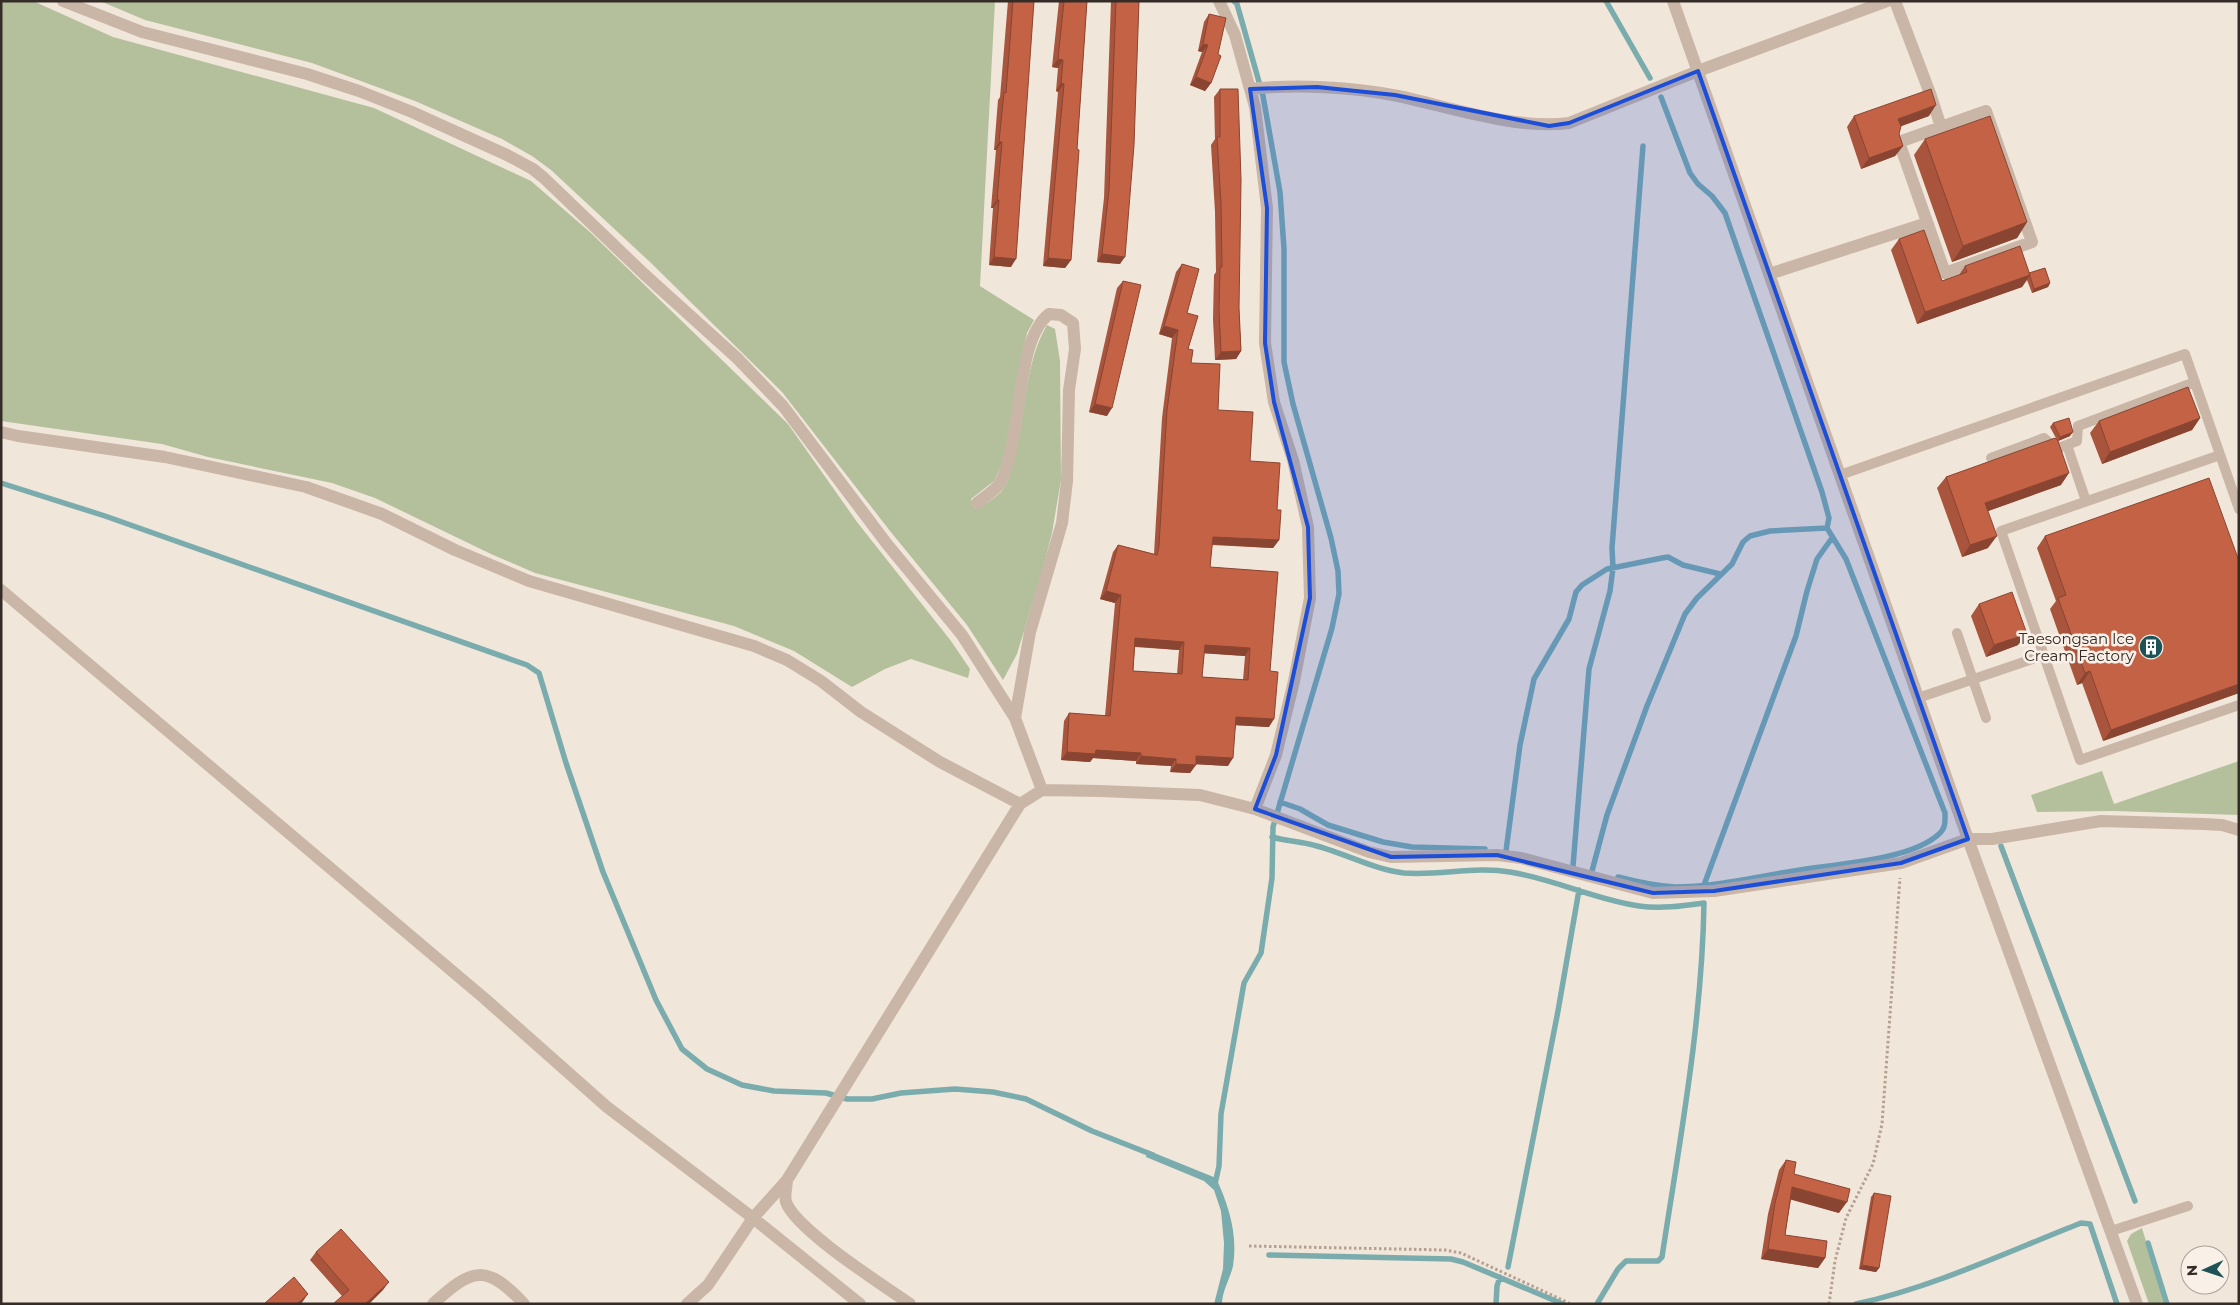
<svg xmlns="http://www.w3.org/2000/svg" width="2240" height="1305" font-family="Montserrat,sans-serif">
  <rect width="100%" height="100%" fill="#f1e6da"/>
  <path fill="#b4c09b" d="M1 1H33L113 37 374 108 531 181 591 233 788 424 857 522 951 641 970 669 968 678 911 659 885 669 852 687 794 651 734 626 535 573 491 554 375 498 332 483 208 457 162 444 1 421Z
    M100 1H995L980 286 1034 320 1027 333 1020 365 1004 460 994 481 971 499 975 509C984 505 994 499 1001 492 1008 484 1010 473 1013 464 1026 419 1023 366 1047 325L1055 329 1060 361 1061 480 1052 533 1042 572 1017 654 1003 680 967 625 890 531 782 392 651 263 551 170 532 156 502 139 415 101 312 63 145 20Z
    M2239 761V815L2114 811 2037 812 2031 795 2102 771 2114 804Z
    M2142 1228 2163 1298 2165 1304H2149L2127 1241 2131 1234Z"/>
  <path fill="#7aacae" d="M1147 1150 1216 1178C1229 1206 1238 1235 1233 1266 1230 1279 1222 1291 1222 1304H1214L1223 1269 1224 1243 1221 1211 1214 1190 1204 1181 1146 1157Z"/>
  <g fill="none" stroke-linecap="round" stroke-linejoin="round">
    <path stroke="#7aacae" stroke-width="5.5" d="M1606 1 1650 78
      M1 483 105 516 527 665 539 673 566 763 603 872 656 1000 682 1049 707 1069 742 1085 774 1091 826 1093 847 1099H872L901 1093 955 1089 993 1092 1026 1099 1092 1131 1153 1155
      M1280 802 1300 809 1328 825 1383 842 1412 847 1485 849
      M1272 837C1286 841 1296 841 1309 844 1341 851 1371 869 1404 873 1439 876 1475 866 1510 872 1554 879 1596 900 1639 906 1661 909 1682 906 1704 903 1702 1022 1680 1139 1662 1257L1658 1261H1626L1618 1269 1597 1304
      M2001 846 2135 1201
      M1506 851 1520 745 1534 679 1569 619 1576 592 1582 585 1607 569 1662 558 1668 557 1683 565 1720 574
      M1573 866 1589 669 1610 591 1613 568 1612 548 1643 146
      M1592 871 1607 815 1647 706 1685 614 1697 598 1732 564 1743 542 1750 536 1770 531 1827 528
      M1618 877C1637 882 1655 886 1675 887 1716 887 1759 876 1800 870 1837 864 1911 860 1939 834 1946 828 1945 821 1945 813L1846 559 1827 528 1829 518 1822 492 1725 213 1712 196 1698 184 1690 173 1661 97
      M1704 885 1796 636 1807 591 1817 559 1832 538
      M1215 1184 1219 1166 1221 1114 1244 983 1261 953 1272 878 1273 827 1332 628 1339 594 1338 571 1331 538 1293 404 1284 362V249L1280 192 1263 96 1237 4 1234 1
      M2148 1243 2167 1304
      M1269 1255 1451 1259 1463 1262 1563 1304
      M1508 1267 1558 1011 1579 890
      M1496 1304 1497 1286 1500 1277
      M1856 1304C1934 1287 2007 1252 2081 1223L2090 1224 2117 1304"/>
    <path stroke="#b5a091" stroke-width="3" stroke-dasharray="2.5 2.5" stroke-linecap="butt" d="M1249 1246 1445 1250 1461 1253 1571 1304
      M1829 1304 1835 1261 1846 1218 1873 1164 1882 1124 1900 878"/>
    <path stroke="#c9b6a7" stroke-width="10" d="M2067 445 2086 501
      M2220 455 2001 531 2080 760 2239 705
      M1991 458 2044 438 2056 449 2077 441 2078 426 2195 382
      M1840 475 2185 354 2239 509
      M1957 633 1986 718
      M1918 698 2044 655
      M2111 1231 2188 1206"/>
    <path stroke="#c9b6a7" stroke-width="12" d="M63 1 142 32 307 74 359 91 412 112 507 155 533 169 544 178 644 274 737 358 783 406 887 544 962 635 1015 718 1042 790
      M1219 1 1235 35 1255 107 1267 208 1265 343 1274 402 1293 460 1308 527 1310 598 1294 681 1276 755 1255 809
      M1895 1 1931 96 1941 127
      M1250 89C1296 84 1353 87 1398 96 1450 107 1516 130 1569 123L1698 71 1887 1
      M1986 111 2032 242 1945 273 1899 142Z
      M1769 274 1927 223
      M1 432 18 436 165 457 306 487 382 514 455 550 529 581 754 646 787 660 821 681 861 712 940 762 1020 804
      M977 503C984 497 995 491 1000 483 1023 441 1014 341 1049 314L1061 315 1073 323 1075 349 1069 390 1067 481 1062 523 1030 632 1015 718
      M1 590 484 998 607 1107 753 1218 860 1304
      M787 1180C787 1186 784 1196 786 1202 796 1230 883 1285 910 1304
      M433 1304C472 1268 486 1263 524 1304
      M687 1304 708 1285 753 1218 787 1180 1020 804 1042 790 1100 791 1200 795 1255 809 1369 852 1391 857 1497 855 1521 858 1653 893 1714 891 1901 863 1968 839H1992L2101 821 2203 824 2222 825 2239 830"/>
    <path stroke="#c9b6a7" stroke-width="12" d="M1673 1 1968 839 2137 1304"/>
  </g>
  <path fill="#a9543c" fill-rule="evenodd" d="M1008 1H1034L1011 267 989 265 993 208H991L996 150H994L998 100 1000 97Z
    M1059 1H1087L1077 149 1071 260 1065 268 1043 266 1058 92 1056 91 1058 68 1052 67Z
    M1111 1H1139L1120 264 1097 262 1104 198Z
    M1209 14 1211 83 1205 91 1190 85 1202 52 1198 51 1204 22Z
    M1220 89 1239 308 1241 351 1236 359 1215 360 1213 319 1214 275 1216 272 1215 212 1211 145 1215 139 1214 97Z
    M1854 116H1929L1900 126 1899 134 1903 146 1895 156 1861 169 1847 127Z
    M1925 139 2027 222 2017 238 1952 262 1914 155Z
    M1899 239 1942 281 1959 275 1965 266 2029 273 2050 283 2048 287 2032 293 2027 280 2022 287 1917 324 1891 250Z
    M1182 264 1187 313 1188 349 1191 363 1218 410 1250 461 1277 510 1279 540 1273 548 1212 545 1210 567 1270 671 1269 727 1236 725 1228 766 1196 764 1190 773 1170 772 1171 766 1136 764V761L1093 758 1090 762 1061 760 1064 721 1069 713 1105 716 1115 603 1100 599 1113 552 1118 545 1154 554 1162 418 1172 338 1159 334 1176 272ZM1135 647 1179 650 1177 674 1133 671ZM1204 653 1245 656 1243 680 1202 677Z
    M1123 281 1107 416 1089 412 1117 288Z
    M2200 418 2192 430 2102 464 2090 433 2099 421Z
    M2053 423 2070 436 2058 441 2061 485 1988 511V548L1962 557 1937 488 1946 477 2057 440 2050 427Z
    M2045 536 2239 561V693L2103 741 2082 683 2077 685 2050 609 2056 601 2037 548Z
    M1979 604 2018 645 1986 657 1971 616Z
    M1786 1160 1794 1174 1839 1213 1791 1199 1785 1235 1825 1258 1818 1268 1761 1259 1768 1214 1779 1170Z
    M1874 1193 1879 1268 1876 1272 1859 1269 1871 1197Z
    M316 1252 383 1290 342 1296 310 1260Z"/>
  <path fill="#894531" d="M1203 44 1208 45 1202 52 1198 51Z
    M1058 59 1063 60 1058 68 1052 67Z
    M1196 77 1211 83 1205 91 1190 85Z
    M1061 83 1064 84 1058 92 1056 91Z
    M1936 105 1929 116 1891 130 1898 119Z
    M999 142H1002L996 150H994Z
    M1903 146 1895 156 1861 169 1869 158Z
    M997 200H999L993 208H991Z
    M2027 222 2017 238 1952 262 1963 246Z
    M1102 254 1125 257 1120 264 1097 262Z
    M994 257 1016 259 1011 267 989 265Z
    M1048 258 1071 260 1065 268 1043 266Z
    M2030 275 2022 287 1917 324 1925 312Z
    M2050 283 2048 287 2032 293 2034 289Z
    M1164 326 1178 330 1172 338 1159 334Z
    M1241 351 1236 359 1215 360 1221 352Z
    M1095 404 1112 408 1107 416 1089 412Z
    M2200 418 2192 430 2102 464 2110 452Z
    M2073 432 2070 436 2058 441 2060 437Z
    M2069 473 2061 485 1977 515 1985 503Z
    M1997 536 1988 548 1962 557 1970 545Z
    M1213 537 1279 540 1273 548 1207 544Z
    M1106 591 1121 595 1115 603 1100 599Z
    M2027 634 2018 645 1986 657 1994 645Z
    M1135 638 1184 642 1179 650 1130 646Z
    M1205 645 1250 648 1245 656 1199 653Z
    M2090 671 2082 683 2077 685 2085 673Z
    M2239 684V693L2103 741 2111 730Z
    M1236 717 1274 719 1269 727 1231 725Z
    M1096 750 1141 753 1136 761 1093 758 1090 762 1061 760 1067 752Z
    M1141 756 1176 759 1171 766 1136 764Z
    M1196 756 1233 758 1228 766 1191 764Z
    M1176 764 1196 765 1190 773 1170 772Z
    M1792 1187 1847 1202 1839 1213 1785 1198Z
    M1768 1249 1825 1258 1818 1268 1761 1259Z
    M1862 1265 1879 1268 1876 1272 1859 1269Z
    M389 1282 383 1290 369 1304H365Z
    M308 1294 301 1304H297Z"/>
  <path fill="#c46246" stroke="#894531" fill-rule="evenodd" d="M1013 1H1034L1016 259 994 257 999 200H997L1002 142H999L1004 92 1006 93Z
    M1064 1H1087L1077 149 1079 150 1071 260 1048 258 1064 84 1061 83 1063 60 1058 59Z
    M1116 1H1139L1134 145 1125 257 1102 254 1109 190Z
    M1209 14 1226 18 1218 54 1221 56 1211 83 1196 77 1208 45 1203 44Z
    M1220 89H1238L1241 180 1239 308 1241 351 1221 352 1219 311 1220 267H1222L1221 204 1217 137H1220Z
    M1931 89 1936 105 1898 119 1901 126 1899 134 1903 146 1869 158 1854 116Z
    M1990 116 2027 222 1963 246 1925 139Z
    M1924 230 1942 281 1967 272 1965 266 2020 246 2030 275 1925 312 1899 239Z
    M1182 264 1199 269 1187 313 1198 316 1188 349 1193 350 1191 363 1220 364 1218 410 1253 412 1250 461 1280 463 1277 510H1281L1279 540 1213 537 1210 567 1278 572 1270 671 1278 672 1274 719 1236 717 1233 758 1196 756V765L1176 764V759L1141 756V753L1096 750 1095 754 1067 752 1069 713 1110 716 1121 595 1106 591 1118 545 1157 555 1159 546 1167 410 1178 330 1164 326ZM1135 638 1184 642 1182 674 1133 671ZM1205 645 1250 648 1248 680 1202 677Z
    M2045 268 2050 283 2034 289 2029 273Z
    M1123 281 1141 285 1112 408 1095 404Z
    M2188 387 2200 418 2110 452 2099 421Z
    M2069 418 2073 432 2060 437 2053 423Z
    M2055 438 2058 441 2069 473 1985 503 1997 536 1970 545 1946 477Z
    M2209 478 2239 561V684L2111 730 2090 671 2085 673 2058 598 2066 595 2045 536Z
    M2012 592 2027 634 1994 645 1979 604Z
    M1786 1160 1796 1162 1794 1174 1850 1189 1847 1202 1792 1187 1785 1235 1827 1241 1825 1258 1768 1249 1775 1203Z
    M1874 1193 1891 1196 1879 1268 1862 1265Z
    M341 1229 389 1282 365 1304H333L349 1290 316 1252Z
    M294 1277 308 1294 297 1304H264Z"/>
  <path fill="#1d4ed8" fill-opacity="0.2" stroke="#1d4ed8" stroke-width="4" stroke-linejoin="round" d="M1698 71 1968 839 1901 863 1714 891 1653 893 1497 855 1391 857 1255 809 1276 755 1310 598 1308 527 1274 402 1265 343 1267 208 1250 89 1317 87 1395 95 1549 126 1569 123Z"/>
  <defs>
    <g id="building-disc" transform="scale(1.25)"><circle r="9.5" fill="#1d5356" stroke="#f9f0e7"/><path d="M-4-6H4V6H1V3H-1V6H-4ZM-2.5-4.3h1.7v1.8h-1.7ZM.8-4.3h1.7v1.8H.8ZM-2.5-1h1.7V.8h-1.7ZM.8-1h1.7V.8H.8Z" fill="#fff"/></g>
  </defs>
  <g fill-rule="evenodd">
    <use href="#building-disc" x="2151" y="647"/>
  </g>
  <g text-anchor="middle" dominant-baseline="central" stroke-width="5" stroke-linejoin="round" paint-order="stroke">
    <g font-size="15" fill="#352b27" stroke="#f9f0e7" text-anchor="end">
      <text x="2134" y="638">Taesongsan Ice<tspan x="2134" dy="17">Cream Factory</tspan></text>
    </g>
  </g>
  <rect width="2240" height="1305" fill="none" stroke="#352b27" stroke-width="5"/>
  <g transform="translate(2205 1270) rotate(267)"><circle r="24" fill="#f9f0e7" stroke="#aba19a"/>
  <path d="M0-4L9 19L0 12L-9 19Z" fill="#1d5356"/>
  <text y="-8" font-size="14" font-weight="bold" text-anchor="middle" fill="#352b27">N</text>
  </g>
</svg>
